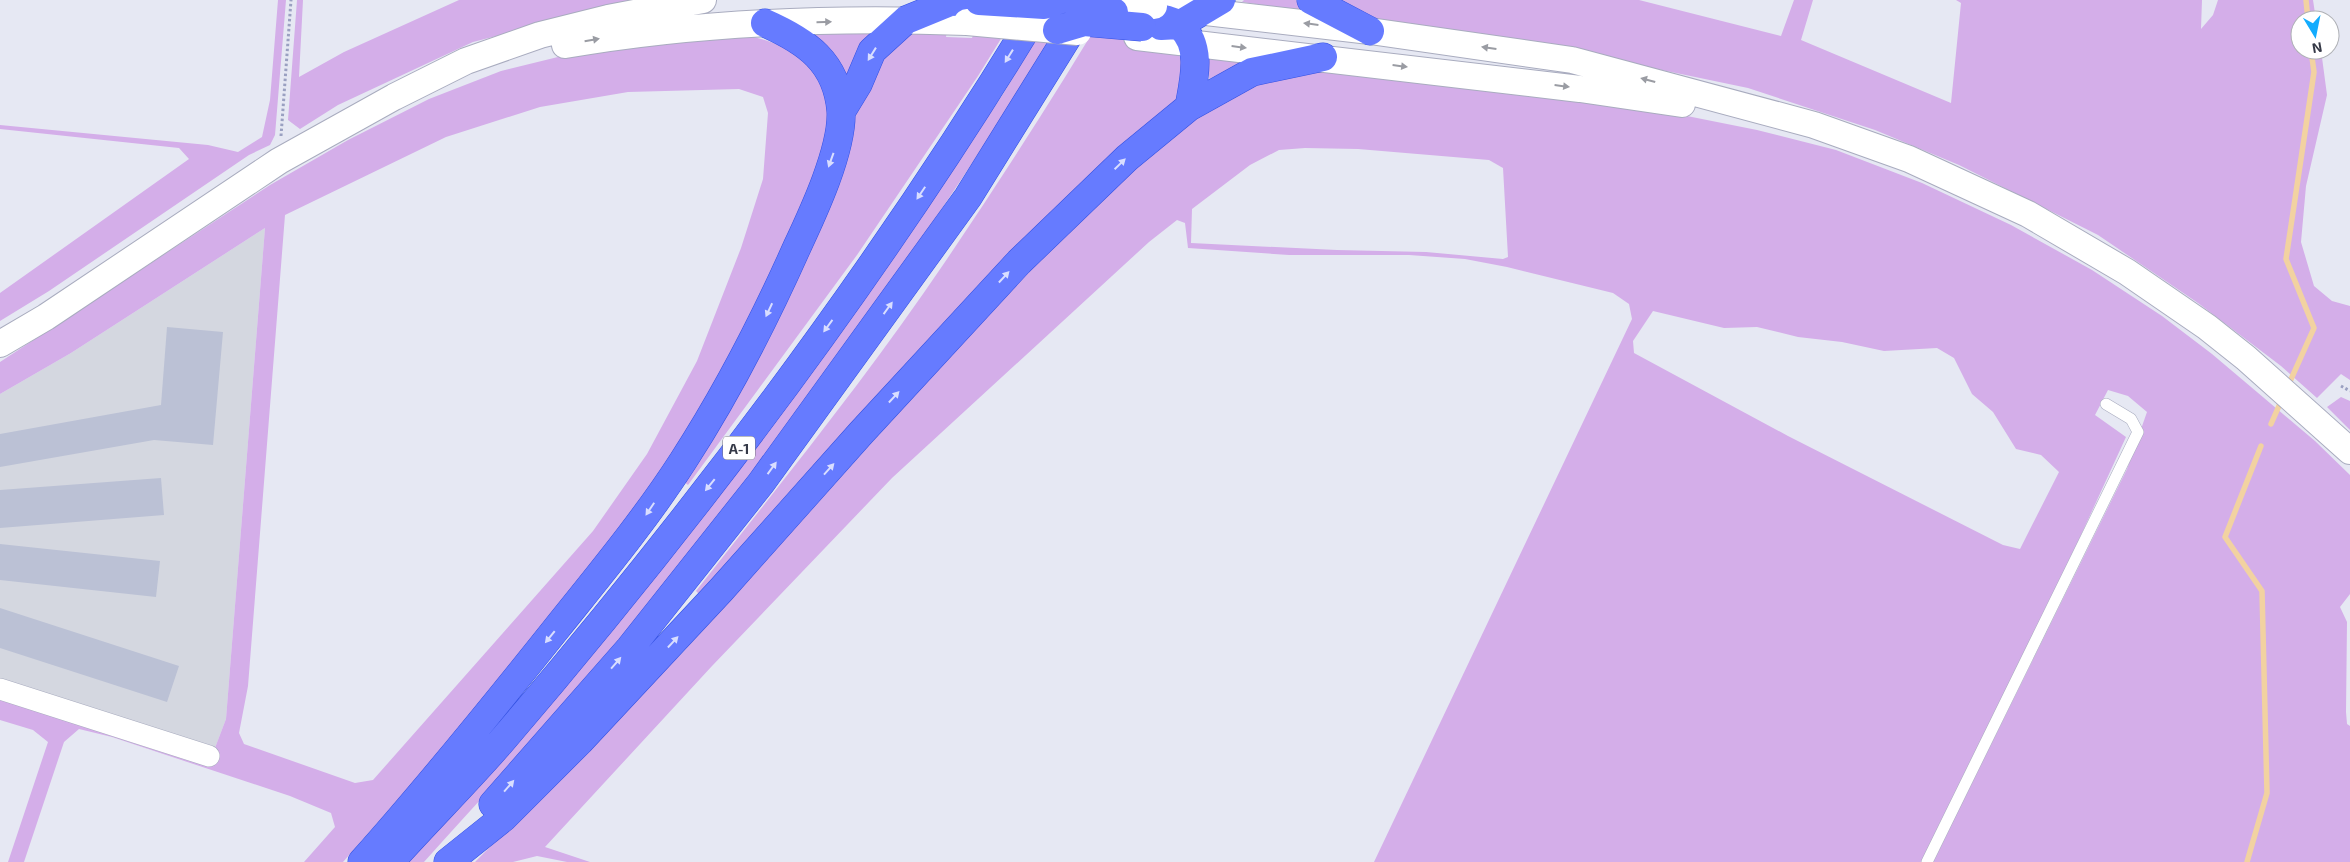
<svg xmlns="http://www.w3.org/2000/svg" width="2350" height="862" font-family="'Exo 2',sans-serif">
  <rect width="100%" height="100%" fill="#e6e8f3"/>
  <path fill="#d4d7e0" d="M265 228 226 719 210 761 0 696V394L71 353Z"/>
  <path fill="#d4aee9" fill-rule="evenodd" d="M278 0H286L275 135 270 145 249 155 49 291 0 321V293L189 159 179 148 0 129V125L208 145 238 152 262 137 270 100Z
    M297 0H303L299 77 344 52 459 0H638L473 42 338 105 300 129 288 120Z
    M986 0H1025L978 76 857 255 688 485 683 481 847 141 859 104 876 67 902 33 947 31 946 37 972 38Z
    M1060 0H1075C923 253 746 491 555 716 512 766 468 813 424 862H407L922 215 1003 94Z
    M1112 0 1183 59 1179 97 701 596 696 591C781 483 868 376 945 262 1003 176 1059 89 1112 0Z
    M1244 0H1296L1307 12 1242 2Z
    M1333 0H1639L1781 36 1794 0H1813L1801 40 1951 103 1961 3 1956 0H2202L2201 29 2213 15 2218 0H2313L2316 20H2300V50H2321L2327 95 2306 186 2301 242 2314 286 2332 301 2350 306V380L2341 374 2317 398 2281 366 2198 303 2098 235 1959 165 1875 130 1748 88 1556 48 1354 16Z
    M874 32 846 79 811 33Z
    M749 36C780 43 815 56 826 89 840 135 800 213 780 255 748 319 717 384 678 445 580 595 461 728 343 862H304L335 827 331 813 290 796 112 737 79 729 64 742 24 862H8L48 742 33 730 0 720V696L210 761 226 719 265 228 71 353 0 394V362L270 185 348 140 429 99 501 71 562 56 642 42ZM739 89 763 97 768 113 763 179 741 248 697 361 647 454 593 531 373 780 355 783 244 744 239 733 248 686 285 215 446 137 540 107 628 92Z
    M1208 55 1249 60 1209 79Z
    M1325 71 1662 111 1757 130 1836 150 1922 183 2011 225 2092 270 2162 316 2212 354 2315 441 2350 475V594L2340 607 2347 622 2346 712 2347 724 2350 726V862H1933L2127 469 2147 412 2128 396 2108 390 2095 415 2126 437 2070 559 1921 862H1374L1632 319 1629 304 1613 293 1507 267 1465 259 1409 255H1289L1188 248 1185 223 1177 220 1149 242 892 478 712 666 545 847 590 862H567L537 856 513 862H475L683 652 976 327 1102 195 1217 101 1283 74ZM1305 148 1358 149 1489 160 1503 168 1508 257 1503 259 1426 252 1337 250 1191 243 1192 209 1250 165 1279 150ZM1653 311 1724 328 1757 327 1798 337 1842 342 1884 351 1937 348 1954 358 1972 394 1993 412 2016 449 2041 455 2059 472 2020 549 2003 545 1788 436 1634 353 1633 341Z
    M2341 397 2350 401V430L2327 407Z"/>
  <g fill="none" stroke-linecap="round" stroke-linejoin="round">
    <path stroke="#f2d2a1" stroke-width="5.5" d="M2306 0 2308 20
      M2288 386 2314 328 2286 259 2314 72 2311 50
      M2271 424 2282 399
      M2247 862 2267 793 2262 591 2225 537 2261 446"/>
  </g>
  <path fill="#bbc1d5" d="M167 327 223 332 213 445 154 440 0 467V434L161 405Z
    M161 478 164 515 0 528V490Z
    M0 544 160 561 156 597 0 580Z
    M0 608 179 666 167 702 0 648Z"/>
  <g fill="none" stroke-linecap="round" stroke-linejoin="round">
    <g stroke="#a9acbf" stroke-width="12">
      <path id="service" d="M1927 862 2138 432 2131 419 2106 404"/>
    </g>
    <g stroke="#a9acbf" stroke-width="22">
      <path id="minor" d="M0 689 209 756"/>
    </g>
    <g stroke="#a9acbf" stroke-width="28">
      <path id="tertiary" d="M1154 6 1370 31 1572 60 1814 125 1909 159 2028 214 2127 272 2207 327 2246 358 2350 451
        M1137 37 1580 89 1682 104
        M565 45C697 22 833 17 967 22
        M0 344 46 317 279 161 394 97 466 61 540 35 608 18 703 0"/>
    </g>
    <g stroke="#3351e1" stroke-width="29">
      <path id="motorway" d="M1311 0 1370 31
        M1150 16C1158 18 1174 20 1180 26 1203 46 1194 80 1189 107
        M1161 26 1179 25 1221 0
        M841 112 858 84 872 51 906 20 950 2 979 1
        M493 804 630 648 761 483 968 197 1083 12
        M362 862C430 786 493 708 556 629 600 574 645 520 683 461 727 393 764 321 797 247 813 213 843 149 841 111 837 62 806 41 765 23
        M390 862C426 822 464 784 500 743 698 512 882 268 1039 8
        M448 862 503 818 580 741 721 590 861 433 1019 262 1127 158 1189 107 1252 72 1323 57"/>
    </g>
    <path stroke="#9aa0c1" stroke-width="3" stroke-dasharray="2.5 2.5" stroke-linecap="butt" d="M281 136 291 0
      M2341 386 2350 391"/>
    <use href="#service" stroke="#fff" stroke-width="11"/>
    <use href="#minor" stroke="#fff" stroke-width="21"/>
    <use href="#tertiary" stroke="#fff" stroke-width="26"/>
    <use href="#motorway" stroke="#667bff" stroke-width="28"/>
    <g stroke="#a9acbf" stroke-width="28" stroke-linecap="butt">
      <path id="tertiary-bridge" d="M1090 1 1154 6
        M967 22 1078 32"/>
    </g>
    <g stroke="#3351e1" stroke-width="29" stroke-linecap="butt">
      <path id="motorway-bridge" d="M1072 0 1081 8 1114 12
        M979 1 1044 5 1059 0
        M1057 30 1084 22 1142 27"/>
    </g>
    <use href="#tertiary-bridge" stroke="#fff" stroke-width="26"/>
    <use href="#motorway-bridge" stroke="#667bff" stroke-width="28"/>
  </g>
  <defs><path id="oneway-solid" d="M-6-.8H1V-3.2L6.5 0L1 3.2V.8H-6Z" transform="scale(1.25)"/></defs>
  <g fill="#9a9ca3">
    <use href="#oneway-solid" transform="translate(824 22) rotate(-1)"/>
    <use href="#oneway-solid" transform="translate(1311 24) rotate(-173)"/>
    <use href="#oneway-solid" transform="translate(592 40) rotate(-10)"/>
    <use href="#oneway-solid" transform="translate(1239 47) rotate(7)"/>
    <use href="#oneway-solid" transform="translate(1489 48) rotate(-172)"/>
    <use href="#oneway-solid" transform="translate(1400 66) rotate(7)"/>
    <use href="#oneway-solid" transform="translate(1648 80) rotate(-165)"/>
    <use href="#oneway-solid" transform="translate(1562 86) rotate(7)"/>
  </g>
  <g fill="#d9deff">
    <use href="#oneway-solid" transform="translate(872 54) rotate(122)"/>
    <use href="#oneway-solid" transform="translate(1009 56) rotate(122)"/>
    <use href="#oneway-solid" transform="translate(831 160) rotate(110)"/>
    <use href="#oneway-solid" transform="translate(1120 164) rotate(-44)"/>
    <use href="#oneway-solid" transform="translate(921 193) rotate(124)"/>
    <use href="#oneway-solid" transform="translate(1004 277) rotate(-47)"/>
    <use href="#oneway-solid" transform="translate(888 308) rotate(-54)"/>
    <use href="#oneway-solid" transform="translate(769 310) rotate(115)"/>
    <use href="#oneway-solid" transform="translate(828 326) rotate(126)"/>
    <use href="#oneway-solid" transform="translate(894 397) rotate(-47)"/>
    <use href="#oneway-solid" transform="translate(772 468) rotate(-54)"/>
    <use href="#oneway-solid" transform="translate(829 469) rotate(-48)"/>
    <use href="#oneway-solid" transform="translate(710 485) rotate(129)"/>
    <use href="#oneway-solid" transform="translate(650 509) rotate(124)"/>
    <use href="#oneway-solid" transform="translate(550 637) rotate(129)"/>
    <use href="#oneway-solid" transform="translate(673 642) rotate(-47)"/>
    <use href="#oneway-solid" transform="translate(616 663) rotate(-49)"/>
    <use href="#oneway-solid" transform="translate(509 786) rotate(-49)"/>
  </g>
  <g text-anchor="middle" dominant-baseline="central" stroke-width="4.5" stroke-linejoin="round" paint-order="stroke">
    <rect fill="#fff" stroke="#72747e" stroke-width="1" x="723" y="436.5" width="32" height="23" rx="4"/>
    <g font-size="14" font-weight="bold" fill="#353947">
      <text x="739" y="448">A-1</text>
    </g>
  </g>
  <g transform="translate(2315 35) rotate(170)"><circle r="24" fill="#ffffff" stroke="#aeb0b5"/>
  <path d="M0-4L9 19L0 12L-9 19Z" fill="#13acfe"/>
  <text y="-8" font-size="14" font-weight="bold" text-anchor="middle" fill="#353947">N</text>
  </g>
</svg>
